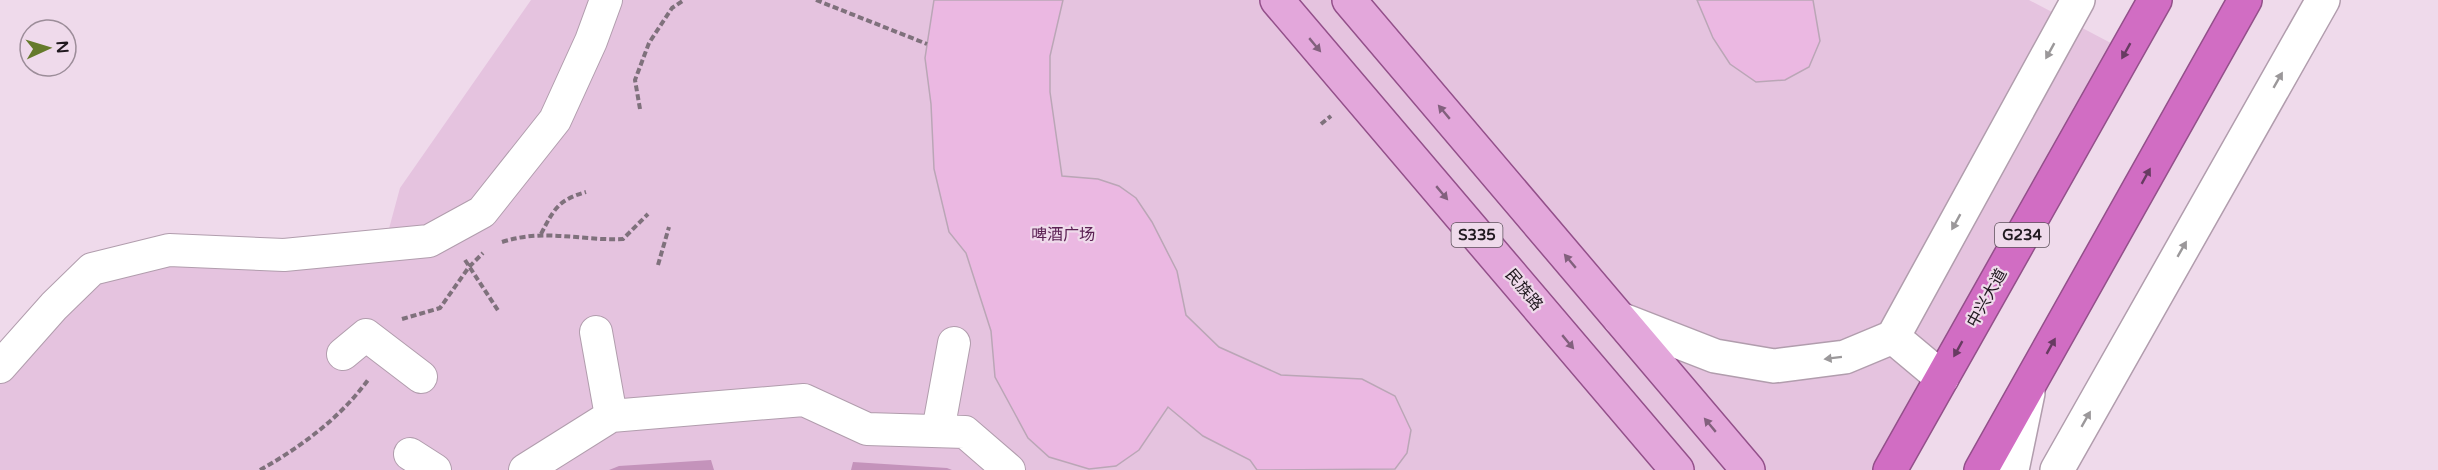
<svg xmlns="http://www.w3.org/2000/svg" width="2438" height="470" font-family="'Varela Round','Noto Sans SC',sans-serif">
  <rect width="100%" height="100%" fill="#efdaeb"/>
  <path fill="#e5c3df" d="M531 0H2029L2126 51 1890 470H0V366L92 269 387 236 400 188Z"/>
  <path fill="#c493bb" d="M711 460 714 470H609L619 466Z
    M853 462 947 468 952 470H851Z"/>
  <path fill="#ebb8e2" stroke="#baa6b6" stroke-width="1.5" d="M934 0H1063L1050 56V92L1062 176 1098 179 1119 186 1136 198 1152 222 1177 271 1186 315 1219 347 1281 375 1362 379 1395 396 1411 430 1407 453 1395 469 1257 470 1250 460 1203 436 1168 407 1139 450 1116 466 1089 469 1049 457 1028 438 995 377 991 331 966 253 949 232 934 169 931 104 925 58Z
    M1697 0H1813L1820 41 1809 67 1785 80 1756 82 1730 64 1713 38Z"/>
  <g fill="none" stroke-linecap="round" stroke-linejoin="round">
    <g stroke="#b19dad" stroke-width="34">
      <path id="street" d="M596 332 611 416
        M343 354 366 335 421 377
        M0 367 54 306 92 269 169 250 284 255 429 241 482 212 555 120 591 41 606 0
        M938 431 954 343
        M410 454 435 470
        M525 470 611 416 804 400 867 429 965 432 1009 470"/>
    </g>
    <g stroke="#b19dad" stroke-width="36">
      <path id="secondary" d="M1620 319 1715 356 1774 366 1845 357 1893 337 2078 0
        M1893 337 1942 378
        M2012 470 2028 393
        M2057 470 2323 0"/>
    </g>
    <g stroke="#93508a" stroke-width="36">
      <path id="primary" d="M1277 0 1677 470
        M1349 0 1748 470"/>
    </g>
    <g stroke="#93508a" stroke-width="36">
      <path id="highway" d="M1890 470 2155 0
        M1981 470 2245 0"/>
    </g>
    <path stroke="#7f717c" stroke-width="4" stroke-dasharray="6 3" stroke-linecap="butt" d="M816 0 927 44
      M640 109 635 80 649 43 672 8 684 0
      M1321 124 1331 116
      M541 234C554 209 558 200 586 192
      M502 242C546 228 578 241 623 239L648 214
      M465 260 499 312
      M658 265 669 227
      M402 319 440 308 469 267 483 253
      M260 470C301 447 340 418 368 380"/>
    <use href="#street" stroke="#fff" stroke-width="32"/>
    <use href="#secondary" stroke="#fff" stroke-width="33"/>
    <use href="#primary" stroke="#e3a7db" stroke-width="33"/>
    <use href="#highway" stroke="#d16dc3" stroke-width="33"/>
  </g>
  <defs><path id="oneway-solid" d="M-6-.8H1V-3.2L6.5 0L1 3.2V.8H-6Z" transform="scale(1.5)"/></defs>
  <g fill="#82607d">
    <use href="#oneway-solid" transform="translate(1315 45) rotate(50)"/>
    <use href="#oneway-solid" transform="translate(1444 112) rotate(-130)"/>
    <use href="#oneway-solid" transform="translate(1442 193) rotate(50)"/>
    <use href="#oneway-solid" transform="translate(1570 261) rotate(-130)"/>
    <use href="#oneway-solid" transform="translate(1568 342) rotate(50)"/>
    <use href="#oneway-solid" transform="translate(1710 425) rotate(-130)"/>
  </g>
  <g fill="#9b989a">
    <use href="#oneway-solid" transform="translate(2050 51) rotate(119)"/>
    <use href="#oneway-solid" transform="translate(2278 80) rotate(-60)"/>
    <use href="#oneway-solid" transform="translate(1956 222) rotate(119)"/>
    <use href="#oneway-solid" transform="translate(2182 249) rotate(-60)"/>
    <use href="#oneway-solid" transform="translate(1833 358) rotate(173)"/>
    <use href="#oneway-solid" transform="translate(2086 419) rotate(-60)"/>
  </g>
  <g fill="#673b61">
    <use href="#oneway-solid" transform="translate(2126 51) rotate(119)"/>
    <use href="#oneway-solid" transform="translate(2146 176) rotate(-61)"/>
    <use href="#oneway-solid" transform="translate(2051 346) rotate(-61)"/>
    <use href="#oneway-solid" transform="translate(1958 349) rotate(119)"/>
  </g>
  <g text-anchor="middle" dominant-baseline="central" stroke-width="4.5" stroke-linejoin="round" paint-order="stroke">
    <g fill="#efdaeb" stroke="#5e535c" stroke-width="1.5">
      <rect x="1451.5" y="223" width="51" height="24" rx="4.5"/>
      <rect x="1995" y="223" width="54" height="24" rx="4.5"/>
    </g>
    <g font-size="15" font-weight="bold" fill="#20191f">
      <text x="1477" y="235">S335</text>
      <text x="2022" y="235">G234</text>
    </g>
    <g font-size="16" fill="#5c2154" stroke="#efdaeb">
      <text x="1063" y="235">啤酒广场</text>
    </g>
    <g font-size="16" fill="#20191f" stroke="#efdaeb">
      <text transform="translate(1524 290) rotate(50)">民族路</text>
      <text transform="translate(1987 298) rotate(-61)">中兴大道</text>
    </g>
  </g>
  <g transform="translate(48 48) rotate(86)"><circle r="28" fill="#efdaeb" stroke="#9c8d99" stroke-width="1.5"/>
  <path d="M0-4.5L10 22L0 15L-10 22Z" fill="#657a2b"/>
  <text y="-9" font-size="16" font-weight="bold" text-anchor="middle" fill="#20191f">N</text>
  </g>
</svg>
